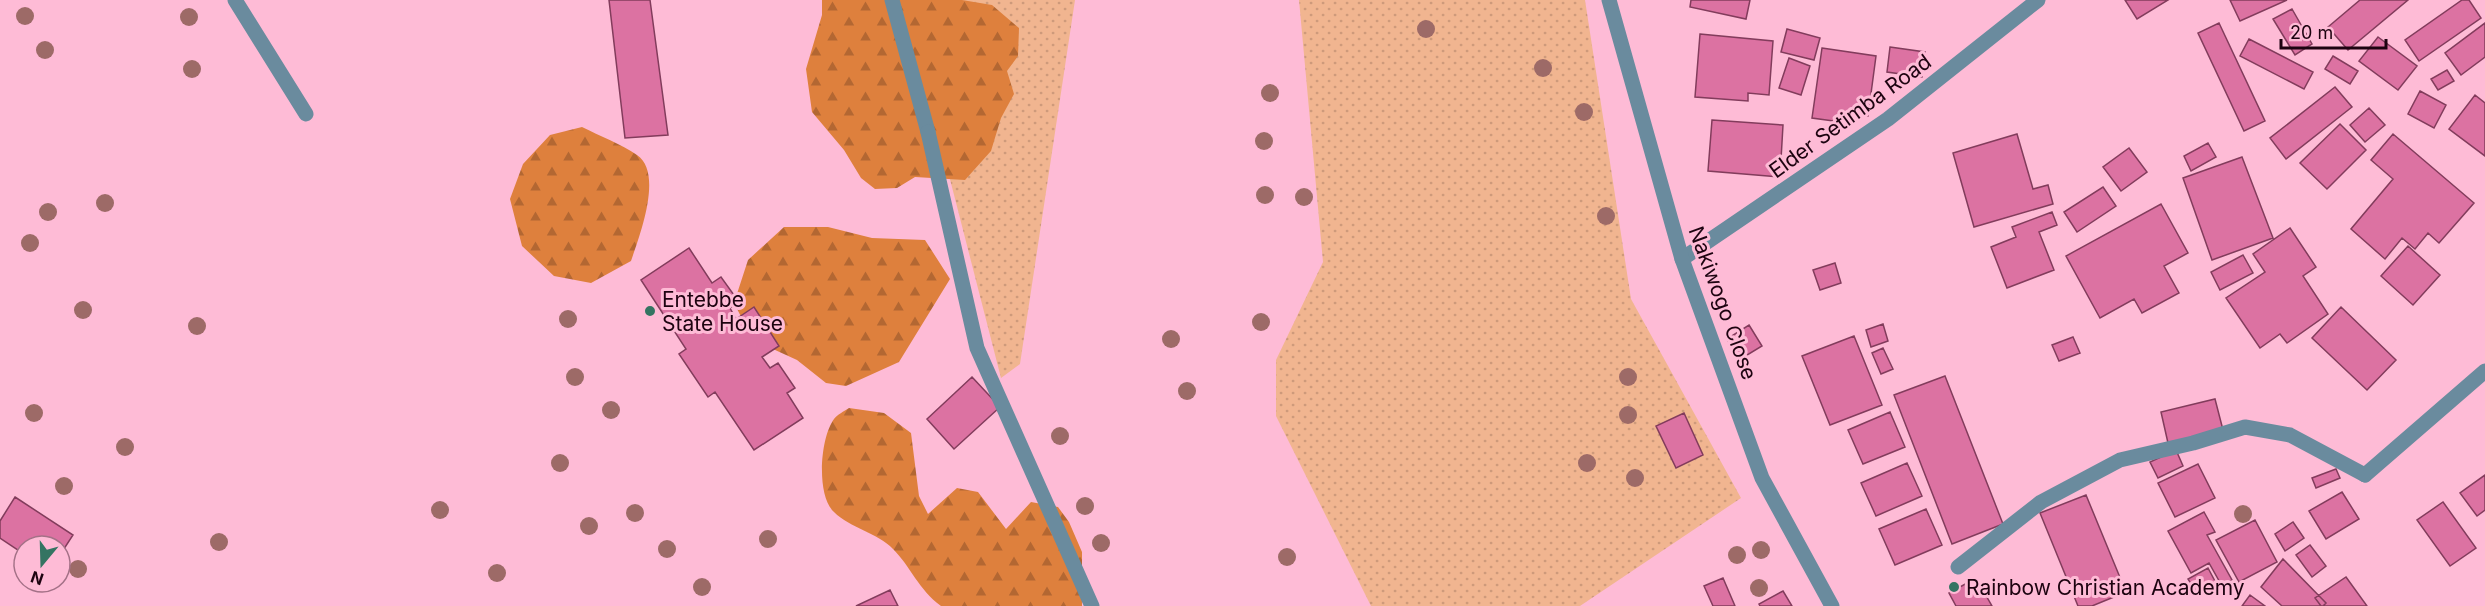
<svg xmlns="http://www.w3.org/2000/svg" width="2485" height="606" font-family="Inter,sans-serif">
  <defs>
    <pattern id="grass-dots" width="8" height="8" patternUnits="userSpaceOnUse" patternTransform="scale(1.5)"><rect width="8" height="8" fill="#f1b590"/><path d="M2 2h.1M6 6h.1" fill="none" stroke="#ce9a7b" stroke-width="1.8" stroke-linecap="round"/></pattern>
    <pattern id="forest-firs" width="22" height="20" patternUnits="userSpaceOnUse" patternTransform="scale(1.5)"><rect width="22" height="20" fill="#de803d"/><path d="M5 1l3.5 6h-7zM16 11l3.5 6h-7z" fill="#b36732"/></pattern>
  </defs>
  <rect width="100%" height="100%" fill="#febbd6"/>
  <path fill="url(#grass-dots)" d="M904 0H1075L1020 364 1001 378Z
    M1299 0H1585L1631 299 1741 498 1580 606H1371L1276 416V360L1323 262Z"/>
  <path fill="url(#forest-firs)" d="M822 0H962L992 5 1019 28 1018 56 1007 71 1014 94 1001 118 991 151 965 180 915 177 897 188 875 189 861 178 844 150 812 112 806 69 822 15Z
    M582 127C600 136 621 144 637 155 664 173 639 237 631 261L591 283 554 276 522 246 510 199 523 164 550 135Z
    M784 227H828L872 238 925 240 950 279 899 362 846 386 826 383 797 360 753 340 734 303 748 260Z
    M849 408 884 413 911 433 919 496 928 514 957 488 978 492 1006 529 1031 502 1058 507 1069 522 1082 552V606H941C918 589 911 567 893 549 878 533 850 528 834 512 816 496 820 438 834 419 837 415 844 411 849 408Z"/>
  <path fill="#dc72a2" stroke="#823c5c" stroke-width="1.5" d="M609 0H650L668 135 625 138Z
    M1691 0H1750L1746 19 1690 7Z
    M2125 0H2168L2137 19Z
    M2230 0H2287L2240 21Z
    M2360 0H2408L2348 50 2328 27Z
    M2462 0H2469L2481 18 2419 61 2405 40Z
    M2292 9 2312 44 2295 55 2273 19Z
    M2219 23 2265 121 2244 131 2198 33Z
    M2485 23V57L2461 75 2445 53Z
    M1787 29 1820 38 1814 60 1781 52Z
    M1700 34 1773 41 1769 95 1748 93V101L1695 97Z
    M2378 37 2417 66 2398 90 2359 61Z
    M2249 39 2313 72 2304 89 2240 56Z
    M1890 47 1925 52 1922 77 1887 72Z
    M1822 48 1876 56 1868 116 1849 113 1848 123 1812 118Z
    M2333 56 2358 71 2350 84 2325 69Z
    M1789 58 1810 66 1801 95 1779 88Z
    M2447 70 2454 81 2438 90 2431 79Z
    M2335 87 2352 107 2286 159 2270 138Z
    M2420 91 2446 105 2434 128 2408 114Z
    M2475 95 2485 103V156L2449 129Z
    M2369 108 2385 125 2365 142 2350 125Z
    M1712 120 1783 125 1780 177 1708 171Z
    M2340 124 2366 150 2327 189 2300 163Z
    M2017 134 2033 189 2048 185 2053 204 1974 227 1953 153Z
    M2393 134 2474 203 2439 243 2428 233 2415 249 2402 238 2385 259 2351 229 2393 179 2371 160Z
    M2208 143 2216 157 2191 171 2184 156Z
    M2129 148 2147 172 2121 191 2103 167Z
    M2242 157 2273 238 2212 260 2183 178Z
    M2103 187 2116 206 2077 232 2064 212Z
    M2161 204 2188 253 2164 266 2179 293 2142 313 2134 299 2100 318 2066 256Z
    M2052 212 2057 225 2039 232 2054 270 2007 288 1991 247 2016 237 2012 227Z
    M2290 228 2316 267 2303 276 2328 314 2287 343 2280 334 2260 348 2226 298 2265 272 2253 254Z
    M2408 246 2440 275 2413 305 2381 276Z
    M689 248 712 283 721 277 739 302 730 308 736 319 754 307 779 346 762 357 770 368 778 363 795 388 787 393 803 418 754 450 715 392 708 397 679 354 686 349 641 280Z
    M2243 255 2253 273 2220 290 2211 272Z
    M1835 263 1841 283 1820 290 1813 270Z
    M2341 307 2396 360 2367 390 2312 338Z
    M1883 324 1888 341 1871 347 1866 330Z
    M1749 325 1762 346 1739 360 1727 339Z
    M1854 336 1882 405 1830 425 1802 356Z
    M2073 337 2080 353 2059 361 2052 345Z
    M1883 348 1893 369 1881 374 1872 353Z
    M1945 376 2003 524 1952 544 1894 395Z
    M972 377 1000 407 954 449 927 419Z
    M2215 399 2223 430 2168 443 2161 412Z
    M1890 412 1905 447 1863 464 1848 430Z
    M1684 413 1703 455 1676 468 1656 426Z
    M2176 450 2183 466 2158 478 2150 462Z
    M1907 463 1922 496 1876 516 1861 483Z
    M2198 464 2215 498 2175 517 2158 483Z
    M2336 469 2340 478 2316 488 2312 478Z
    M2485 475V510L2477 516 2460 493Z
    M2342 492 2359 519 2326 539 2309 511Z
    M2086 495 2126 592 2092 606H2078L2040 513Z
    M15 497 73 535 60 555V546H24V554L0 538V521Z
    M2443 502 2476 548 2450 566 2417 520Z
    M1926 509 1942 545 1895 565 1879 529Z
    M2204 512 2215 532 2207 535 2232 580 2222 586 2209 563 2191 573 2168 531Z
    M2255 520 2277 562 2239 582 2216 540Z
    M2293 522 2304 538 2285 551 2275 534Z
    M2310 545 2326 566 2312 577 2296 555Z
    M2283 559 2326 603 2323 606H2282L2261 587Z
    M2208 568 2217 585 2198 596 2188 579Z
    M2346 577 2367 606H2321L2315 598Z
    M1723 578 1735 606H1713L1704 586Z
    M1976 578 1992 606H1956L1949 593Z
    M890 590 898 606H856Z
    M1783 591 1792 606H1760L1759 604Z
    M2250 595 2265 606H2242Z"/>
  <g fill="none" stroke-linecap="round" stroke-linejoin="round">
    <path stroke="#6a8b9e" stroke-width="15" d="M235 0 306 114
      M892 0 928 132
      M1958 567 2041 502 2120 460 2193 443 2245 427 2290 435 2365 475"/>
    <path stroke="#6a8b9e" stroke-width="15" d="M928 132 977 348 1092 606
      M1682 259 1888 119 2038 0
      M2365 475 2485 371"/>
    <path stroke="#6a8b9e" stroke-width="15" d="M1609 0 1682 259 1762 478 1832 606"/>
  </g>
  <g fill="#9d6a67">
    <circle cx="25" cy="16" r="9"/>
    <circle cx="189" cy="17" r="9"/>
    <circle cx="1426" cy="29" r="9"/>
    <circle cx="45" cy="50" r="9"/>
    <circle cx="1543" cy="68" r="9"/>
    <circle cx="192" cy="69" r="9"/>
    <circle cx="1270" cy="93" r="9"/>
    <circle cx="1584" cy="112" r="9"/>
    <circle cx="1264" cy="141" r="9"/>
    <circle cx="1265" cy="195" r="9"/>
    <circle cx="1304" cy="197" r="9"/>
    <circle cx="105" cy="203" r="9"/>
    <circle cx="48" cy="212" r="9"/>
    <circle cx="1606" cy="216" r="9"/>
    <circle cx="30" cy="243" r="9"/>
    <circle cx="83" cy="310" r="9"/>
    <circle cx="568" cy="319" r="9"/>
    <circle cx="1261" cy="322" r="9"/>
    <circle cx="197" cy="326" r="9"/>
    <circle cx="1171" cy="339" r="9"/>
    <circle cx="575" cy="377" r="9"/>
    <circle cx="1628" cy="377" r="9"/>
    <circle cx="1187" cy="391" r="9"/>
    <circle cx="611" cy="410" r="9"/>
    <circle cx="34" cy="413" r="9"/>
    <circle cx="1628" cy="415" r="9"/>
    <circle cx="1060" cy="436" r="9"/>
    <circle cx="125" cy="447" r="9"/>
    <circle cx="560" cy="463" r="9"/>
    <circle cx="1587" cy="463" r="9"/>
    <circle cx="1635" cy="478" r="9"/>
    <circle cx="64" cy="486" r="9"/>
    <circle cx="1085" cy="506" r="9"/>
    <circle cx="440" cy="510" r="9"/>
    <circle cx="635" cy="513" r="9"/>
    <circle cx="2243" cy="514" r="9"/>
    <circle cx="589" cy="526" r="9"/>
    <circle cx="768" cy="539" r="9"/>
    <circle cx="219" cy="542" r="9"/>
    <circle cx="1101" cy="543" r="9"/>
    <circle cx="667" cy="549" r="9"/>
    <circle cx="1761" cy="550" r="9"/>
    <circle cx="1737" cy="555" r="9"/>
    <circle cx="1287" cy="557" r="9"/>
    <circle cx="78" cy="569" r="9"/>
    <circle cx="497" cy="573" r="9"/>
    <circle cx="702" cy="587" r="9"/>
    <circle cx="1759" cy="588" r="9"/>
  </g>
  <g fill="#347462" stroke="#febbd6" stroke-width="2">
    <circle cx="650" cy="311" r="6"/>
    <circle cx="1954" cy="587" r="6"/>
  </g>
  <g text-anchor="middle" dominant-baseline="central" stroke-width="6" stroke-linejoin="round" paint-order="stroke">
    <g font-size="21" fill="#1d0310" stroke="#febbd6">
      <text transform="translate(1850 116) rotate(-36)">Elder Setimba Road</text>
      <text transform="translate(1723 303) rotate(70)">Nakiwogo Close</text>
    </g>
    <g font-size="21" fill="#1d0310" stroke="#febbd6" text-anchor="start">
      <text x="662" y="299">Entebbe<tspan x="662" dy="24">State House</tspan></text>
      <text x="1966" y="587">Rainbow Christian Academy</text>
    </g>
  </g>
  <g transform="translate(42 564) rotate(199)"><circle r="28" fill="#febbd6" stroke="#a47187" stroke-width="1.5"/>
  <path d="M0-4.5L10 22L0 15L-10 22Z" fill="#347462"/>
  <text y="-9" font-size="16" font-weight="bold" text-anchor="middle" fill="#1d0310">N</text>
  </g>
  <path d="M2281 39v9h105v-9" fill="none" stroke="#1d0310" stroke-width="3"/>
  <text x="2290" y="39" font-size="18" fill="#1d0310" stroke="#febbd6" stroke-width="4.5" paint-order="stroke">20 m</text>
</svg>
